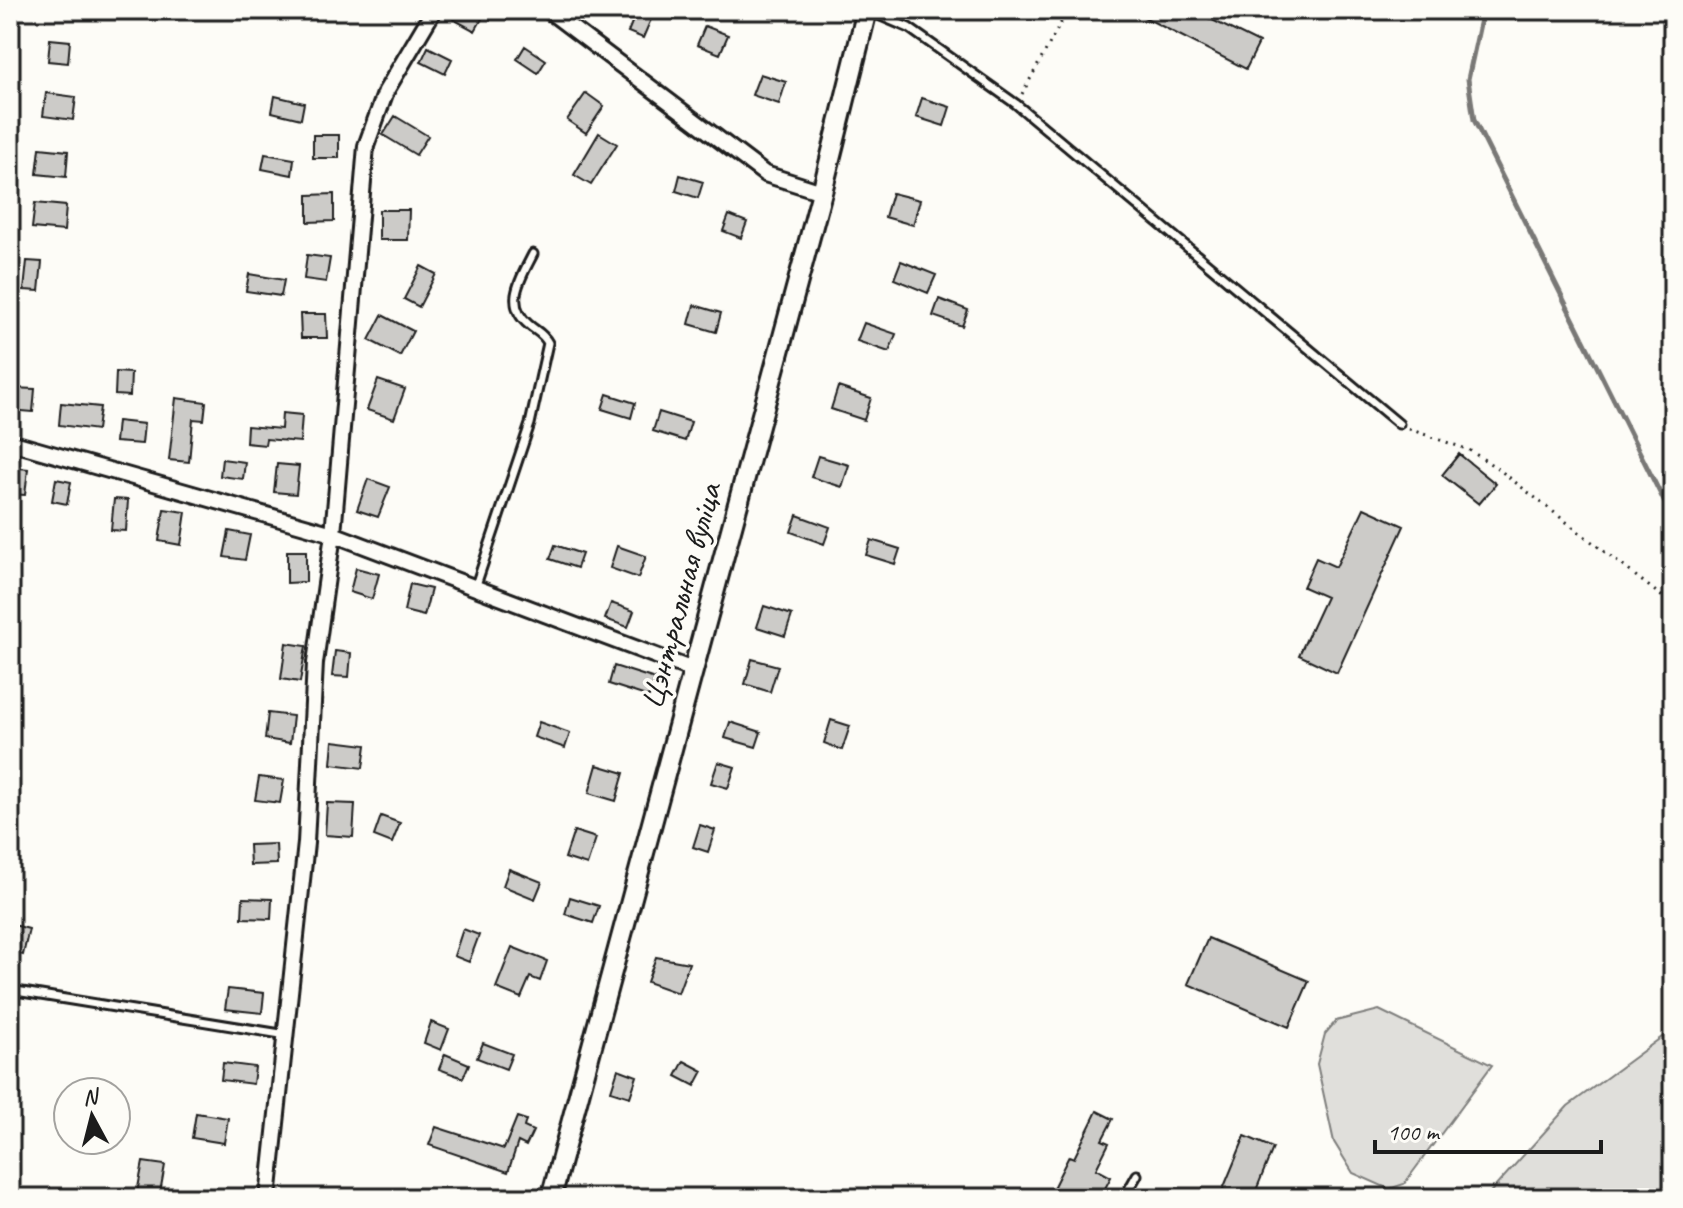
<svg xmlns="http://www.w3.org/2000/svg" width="1683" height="1208" font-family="Caveat,sans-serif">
  <rect width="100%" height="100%" fill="#fdfcf7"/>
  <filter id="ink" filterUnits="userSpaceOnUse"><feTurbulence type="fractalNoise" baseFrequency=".0125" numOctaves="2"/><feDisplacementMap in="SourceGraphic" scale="16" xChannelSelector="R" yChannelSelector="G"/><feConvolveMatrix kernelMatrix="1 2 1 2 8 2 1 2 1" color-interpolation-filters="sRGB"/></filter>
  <g filter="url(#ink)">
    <path fill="#e0dfdb" stroke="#7e7e7c" stroke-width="2" d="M1379 1010 1492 1065 1404 1184 1389 1189 1353 1173 1334 1142 1317 1064 1325 1034 1336 1021Z
      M1673 1029V1198H1485L1568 1106Z"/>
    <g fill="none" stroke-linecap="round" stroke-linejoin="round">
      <path stroke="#797876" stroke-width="5" d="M1483 10 1468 79 1474 120 1673 519"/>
    </g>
    <path fill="#cccbc8" stroke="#1c1c1c" stroke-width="2" d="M458 10H487L475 31 453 19Z
      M637 10H655L643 38 628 32Z
      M1130 10H1192L1259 43 1246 69Z
      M705 26 728 35 720 54 697 45Z
      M50 39 70 41 68 63 48 61Z
      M525 46 546 60 538 73 517 59Z
      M428 47 452 59 445 74 421 62Z
      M760 74 786 82 779 104 752 95Z
      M46 93 76 97 73 120 43 116Z
      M586 93 604 106 586 133 567 120Z
      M275 96 304 103 301 119 272 112Z
      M922 98 950 107 944 126 916 117Z
      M395 116 428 136 416 155 383 135Z
      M599 133 617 144 591 185 574 175Z
      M313 135H339V158H313Z
      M40 148 68 151 66 177 37 174Z
      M265 154 294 159 292 175 262 169Z
      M680 175 703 182 698 198 676 191Z
      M892 193 920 200 913 225 885 217Z
      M334 194V221L308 222V195Z
      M35 203 66 206 64 231 32 228Z
      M379 210H409L408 240H379Z
      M729 215 747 222 741 238 723 231Z
      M307 255 330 258 326 282 304 279Z
      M27 261 42 262 39 291 24 290Z
      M901 261 936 275 928 293 894 279Z
      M421 266 436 274 419 307 404 299Z
      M249 274 284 280 281 296 246 291Z
      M939 299 968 310 962 326 933 316Z
      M694 305 721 313 716 332 689 324Z
      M300 314H326L327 338H301Z
      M382 315 413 331 400 356 369 340Z
      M864 323 896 334 889 352 857 341Z
      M116 372 131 373 130 396 115 395Z
      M378 380 405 389 394 419 367 410Z
      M838 387 871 398 864 420 831 409Z
      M12 388 35 389 33 412 10 410Z
      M607 394 635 403 631 418 602 409Z
      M176 398 206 402 204 420 193 419 189 462 169 460Z
      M61 403 100 407 97 430 59 425Z
      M659 412 691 422 685 441 653 431Z
      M282 413 302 415 300 442 266 439 265 445 246 443 247 426 281 429Z
      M117 421 144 424 142 444 115 442Z
      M1459 454 1496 484 1479 504 1442 475Z
      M818 456 849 465 842 487 811 477Z
      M222 459 245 462 243 479 220 476Z
      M277 464 299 466 296 494 274 492Z
      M10 467 28 469 25 495 10 494Z
      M56 479 71 482 67 504 52 501Z
      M368 479 390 487 378 517 357 510Z
      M114 499 128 500 126 531 111 530Z
      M1364 508 1404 526 1337 673 1299 655 1326 597 1303 587 1316 558 1336 567Z
      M164 509 186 512 181 545 159 541Z
      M797 515 830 527 824 544 791 532Z
      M229 531 250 535 245 560 224 557Z
      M871 540 900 549 895 564 866 555Z
      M555 545 582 554 577 568 550 559Z
      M617 546 646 556 638 578 610 568Z
      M287 551H306V582L287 583Z
      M356 568 379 574 372 599 350 592Z
      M410 584 431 589 424 616 404 611Z
      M611 603 634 611 628 627 605 619Z
      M764 606 792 615 785 636 757 627Z
      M286 643 306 646 300 682 281 679Z
      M335 651 351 653 349 677 332 676Z
      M752 659 778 666 770 692 745 684Z
      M614 666 655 679 649 697 609 684Z
      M268 713 293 716 290 743 265 739Z
      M831 720 850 726 842 750 824 743Z
      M539 722 570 733 565 748 534 737Z
      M730 722 761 732 756 747 725 738Z
      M333 741 366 745 363 768 331 764Z
      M718 762 735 767 728 788 711 783Z
      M597 765 624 773 616 801 589 793Z
      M259 777 284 780 280 803 255 800Z
      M327 803 355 804 353 837 325 835Z
      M381 816 400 823 392 843 374 836Z
      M700 825 715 830 708 852 693 847Z
      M574 831 596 838 587 865 565 858Z
      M276 844 277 864 250 865 249 845Z
      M509 869 542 882 535 899 503 886Z
      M570 897 599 906 593 923 565 914Z
      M243 898 272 899 271 919 242 918Z
      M10 924 29 929 23 955 10 951Z
      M463 929 479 935 469 962 454 956Z
      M1208 938 1309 981 1289 1027 1188 984Z
      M512 947 547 961 540 981 530 977 521 998 496 988Z
      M656 957 689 963 678 993 647 982Z
      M228 989 264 993 262 1013 225 1009Z
      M431 1022 449 1029 441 1050 424 1043Z
      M483 1043 512 1054 506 1069 477 1058Z
      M445 1054 469 1064 463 1078 439 1069Z
      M684 1061 703 1071 695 1086 676 1076Z
      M223 1063 255 1067 253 1084 221 1080Z
      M618 1069 637 1076 630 1097 611 1091Z
      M1097 1111 1113 1119 1102 1140 1109 1143 1096 1169 1111 1177 1100 1198H1048L1069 1156 1074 1158Z
      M196 1113 228 1118 224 1143 192 1138Z
      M517 1117 526 1120 524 1127 533 1131 526 1146 518 1142 508 1172 429 1145 436 1127 504 1149Z
      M1245 1136 1273 1148 1253 1198H1231L1221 1194Z
      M143 1162 165 1165 159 1198H136Z"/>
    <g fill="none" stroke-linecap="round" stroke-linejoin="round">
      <g stroke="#1c1c1c" stroke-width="13">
        <path id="service" d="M869 11 909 28 1016 104 1399 424
          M475 588 530 424 548 343C544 334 536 331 529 325 503 304 521 278 533 254
          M10 990 287 1035
          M1124 1198 1137 1175"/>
      </g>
      <g stroke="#1c1c1c" stroke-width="20">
        <path id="minor" d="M548 10 765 174 822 192
          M10 442 333 534 693 670
          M268 1198 306 843 315 663 333 534 366 146 386 91 434 10"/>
      </g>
      <g stroke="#1c1c1c" stroke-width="24">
        <path id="tertiary" d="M551 1198 822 192 867 10"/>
      </g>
      <path stroke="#1c1c1c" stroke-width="3" stroke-dasharray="2 6" stroke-linecap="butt" d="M1022 94 1068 10
        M1409 429 1469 450 1497 468 1673 605"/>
      <use href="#service" stroke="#fdfcf7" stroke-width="7"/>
      <use href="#minor" stroke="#fdfcf7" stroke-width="14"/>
      <use href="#tertiary" stroke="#fdfcf7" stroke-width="18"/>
    </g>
  </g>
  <g text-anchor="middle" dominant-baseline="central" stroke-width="7" stroke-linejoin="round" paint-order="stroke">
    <g font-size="34" fill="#1c1c1c" stroke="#fdfcf7">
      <text transform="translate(680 596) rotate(-75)">Цэнтральная вуліца</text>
    </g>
  </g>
  <rect width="1683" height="1208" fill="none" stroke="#fdfcf7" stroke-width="40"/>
  <rect x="20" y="20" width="1643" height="1168" fill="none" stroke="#1c1c1c" stroke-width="3" filter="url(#ink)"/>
  <g transform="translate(92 1116) rotate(353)"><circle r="38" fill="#fdfcf7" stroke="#a3a29f" stroke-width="2"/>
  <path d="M0-6L14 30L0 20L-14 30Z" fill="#1c1c1c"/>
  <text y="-12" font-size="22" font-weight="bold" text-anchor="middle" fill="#1c1c1c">N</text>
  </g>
  <path d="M1375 1140v12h226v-12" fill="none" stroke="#1c1c1c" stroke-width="4"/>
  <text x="1387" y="1140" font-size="24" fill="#1c1c1c" stroke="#fdfcf7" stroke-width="6" paint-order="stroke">100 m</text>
</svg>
